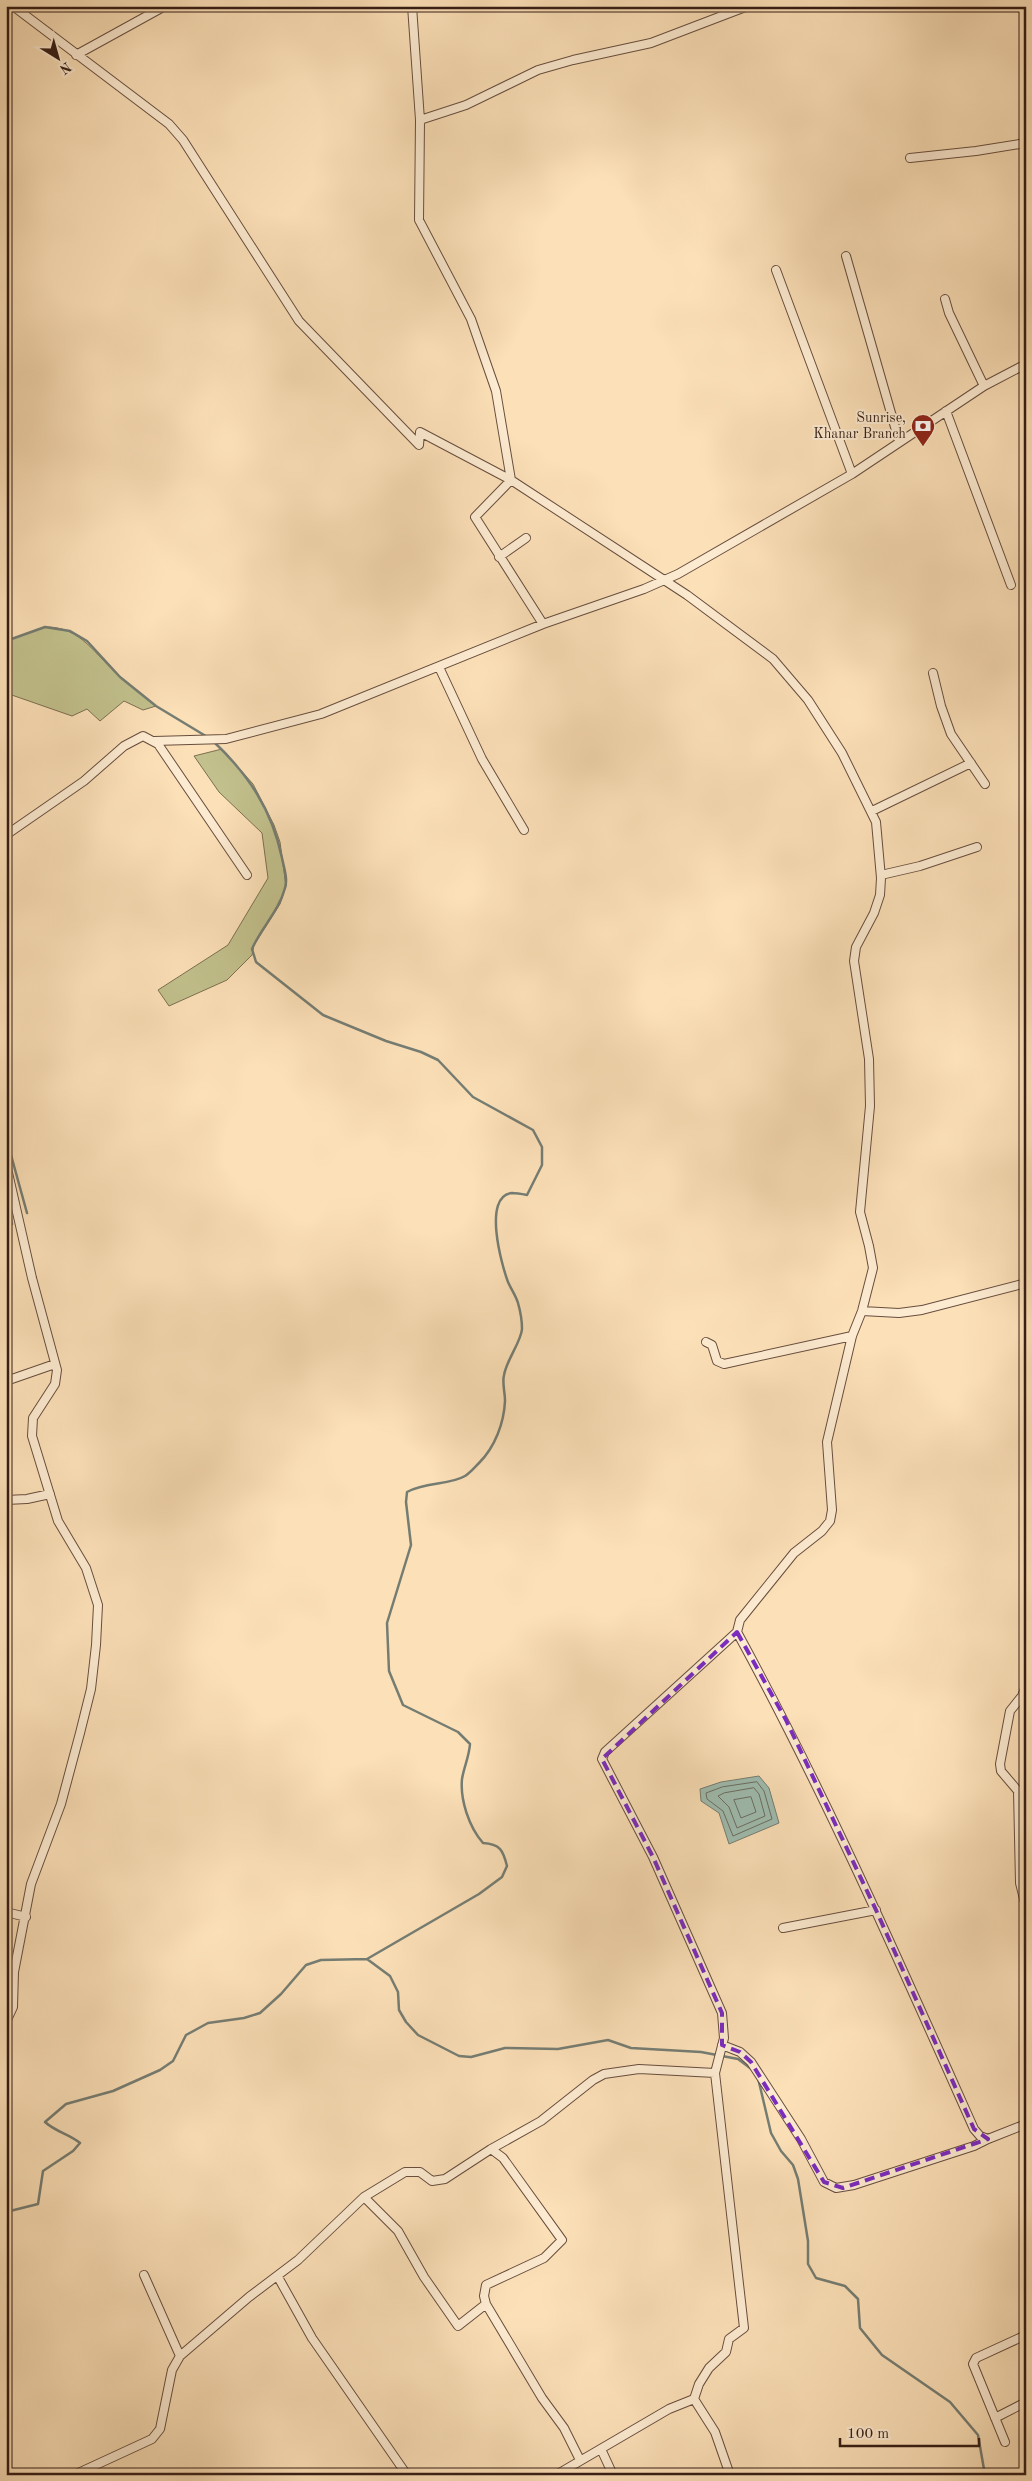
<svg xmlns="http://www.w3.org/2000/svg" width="1032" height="2481" font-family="'Old Standard TT',serif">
  <rect width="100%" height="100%" fill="#fce0b8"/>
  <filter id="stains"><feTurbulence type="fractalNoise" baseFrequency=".004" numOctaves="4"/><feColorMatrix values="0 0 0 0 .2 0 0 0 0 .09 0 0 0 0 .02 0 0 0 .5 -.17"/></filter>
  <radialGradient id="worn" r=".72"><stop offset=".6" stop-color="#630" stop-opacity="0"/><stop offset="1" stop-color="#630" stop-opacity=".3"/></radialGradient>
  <path fill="#c2c18d" stroke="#7c6f51" d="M45 627C81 626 96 656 120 677 132 687 144 697 156 706L143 710 124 701 100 721 87 709 72 716 6 693V641Z
    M222 749 253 784 274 825 280 842 286 886 280 904 254 945 252 955 227 980 169 1006 158 990 228 945 268 878 262 833 219 792 194 756Z"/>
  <path fill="#9fbdb1" stroke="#757d73" d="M759 1776 769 1788 779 1823 729 1844 719 1813 701 1801 700 1789 721 1782Z"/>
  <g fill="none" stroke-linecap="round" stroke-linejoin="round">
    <path stroke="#6a6d63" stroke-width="1" d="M757 1782 764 1791 772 1819 733 1836 723 1811 707 1799 706 1793 722 1787Z
      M754 1788 759 1794 765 1816 737 1828 729 1807 718 1796 724 1793Z
      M751 1797 756 1812 741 1818 734 1800Z"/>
    <path stroke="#757d73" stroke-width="2.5" d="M6 641 45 627 70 631 87 641 120 677 156 706 209 738
      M6 1137 10 1147
      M11 1155 27 1213
      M6 1199 12 1224
      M367 1959 390 1976 398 1992 399 2010 406 2022 418 2035 459 2056 471 2057 505 2048 558 2049 608 2040 631 2048 701 2052 738 2059 754 2071
      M758 2078 771 2133 781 2151 793 2165 798 2179 808 2241V2264L816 2278 845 2286 858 2299 860 2328 882 2355 950 2402 978 2435 985 2475
      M6 2212 38 2204 43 2171 73 2151 80 2143C69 2134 56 2132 45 2122L66 2104 113 2091 160 2070 173 2061 186 2035 208 2023 244 2018 260 2013 281 1994 306 1965 321 1960 367 1959 479 1894 502 1877 507 1866C503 1850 500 1844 483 1843 469 1827 460 1800 462 1779 464 1767 469 1757 470 1744L458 1732 403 1705 389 1671 387 1623 411 1545 406 1502 407 1492C425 1482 450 1485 465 1476 470 1473 475 1467 479 1463 495 1447 504 1423 505 1401 505 1392 502 1383 504 1375 507 1359 521 1342 522 1329 522 1321 520 1310 518 1303 516 1296 511 1289 508 1282 502 1266 482 1196 512 1193 517 1193 522 1194 527 1195L542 1165V1147L533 1130 473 1097 438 1060 421 1052 386 1041 323 1015 256 962 252 949C261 928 279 911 285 888 288 879 284 868 282 858 272 810 249 775 213 741"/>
    <g stroke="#674e3e" stroke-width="10">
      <path id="street" d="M13 6 169 124 183 140 299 321 419 445 420 432 511 480 687 595 773 659 808 700 842 753 876 822 881 878 880 895 874 913 856 947 854 961 869 1059 870 1106 860 1212 869 1246 873 1268 862 1311 852 1336 827 1442 832 1510 830 1521 822 1531 794 1553 740 1620 737 1632C825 1793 899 1961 974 2129L980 2136 988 2139 1026 2124
        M412 6 420 120 419 220 471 319 496 391 511 480 475 517 543 624
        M1022 6 1026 14
        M76 55 165 6
        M420 120 466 105 538 70 573 60 651 43 748 6
        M910 158 976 151 1026 143
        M846 256 899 441
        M776 270 852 474
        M945 299 949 313 984 386
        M946 411 1011 585
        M499 557 526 538
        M439 667 482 759 524 830
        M933 673 941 706 951 734 985 784
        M154 741 226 739 321 714 543 624 644 589 678 574 852 474 984 386 1026 364
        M872 811 971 763
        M6 835 84 781 124 746 143 736 158 744 247 875
        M881 875 920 866 977 847
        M6 1164 32 1278 57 1370 55 1384 33 1418 32 1436 58 1521 86 1568 98 1605 96 1645 91 1689 80 1733 61 1804 31 1884 14 1972 13 2007 6 2022
        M862 1311 899 1313 922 1310 1026 1283
        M706 1342 712 1345 717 1361 724 1364 852 1336
        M6 1381 55 1364
        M6 1500 27 1499 50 1494
        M1026 1686 1022 1696 1010 1711 1000 1764 1001 1771 1018 1791 1020 1883 1026 1907
        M6 1912 26 1917
        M783 1928 876 1910
        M722 2045 740 2052 751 2062 801 2139 824 2182 836 2188 854 2185 974 2146 988 2139
        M715 2073 744 2328 729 2339 726 2352 709 2368 699 2384 694 2399 715 2432 730 2475
        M364 2197 398 2231 424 2277 458 2326 486 2304 542 2398 564 2428 580 2460
        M144 2275 180 2356
        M278 2277 312 2338 407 2475
        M486 2304 484 2296 486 2285 544 2258 562 2240 503 2158 491 2149
        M995 2418 1026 2402
        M1005 2442 973 2364 976 2358 1026 2335
        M601 2449 613 2475
        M74 2475 152 2439 160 2429 172 2370 180 2356 249 2297 298 2260 364 2197 405 2172H420L432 2181 445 2179 491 2149 541 2121 593 2080 604 2074 639 2069 715 2073 724 2038 722 2013 653 1857 602 1759 605 1752 737 1632
        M556 2475 669 2409 694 2399"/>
    </g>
    <use href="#street" stroke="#fdebd1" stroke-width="8"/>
  </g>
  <path fill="none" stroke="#7b2cbf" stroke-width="4" stroke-dasharray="10 6" stroke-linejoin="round" d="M737 1632 786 1720 876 1910 974 2129 988 2139 843 2188 824 2182 751 2062 740 2052 722 2045V2013L653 1857 602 1759Z"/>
  <defs>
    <g id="bank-pin" transform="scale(1.25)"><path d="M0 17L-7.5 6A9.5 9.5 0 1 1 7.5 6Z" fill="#8f2418" stroke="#fdebd1"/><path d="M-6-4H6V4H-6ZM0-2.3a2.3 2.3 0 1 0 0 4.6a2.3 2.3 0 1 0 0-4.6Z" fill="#fff"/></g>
  </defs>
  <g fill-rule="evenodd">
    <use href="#bank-pin" x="923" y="426"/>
  </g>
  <g text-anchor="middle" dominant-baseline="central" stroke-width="4" stroke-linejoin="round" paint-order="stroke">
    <g font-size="14" fill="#351d15" stroke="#fdebd1" text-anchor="end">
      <text x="906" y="418">Sunrise,<tspan x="906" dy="16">Khanar Branch</tspan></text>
    </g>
  </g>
  <rect width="1032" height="2481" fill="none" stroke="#fce0b8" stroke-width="25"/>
  <rect x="8" y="8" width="1017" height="2466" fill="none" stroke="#351d15" stroke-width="2.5"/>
  <rect x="12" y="12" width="1007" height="2456" fill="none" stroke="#351d15"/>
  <g transform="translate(58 58) rotate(143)" stroke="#fdebd1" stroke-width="4" paint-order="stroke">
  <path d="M0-4L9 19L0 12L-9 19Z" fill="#351d15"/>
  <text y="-8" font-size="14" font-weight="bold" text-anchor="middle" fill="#351d15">N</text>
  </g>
  <path d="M840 2438v8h139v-8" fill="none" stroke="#351d15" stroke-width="2.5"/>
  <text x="847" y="2438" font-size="15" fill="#351d15" stroke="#fdebd1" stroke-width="4" paint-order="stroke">100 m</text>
  <rect width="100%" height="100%" filter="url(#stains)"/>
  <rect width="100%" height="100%" fill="url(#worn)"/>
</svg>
